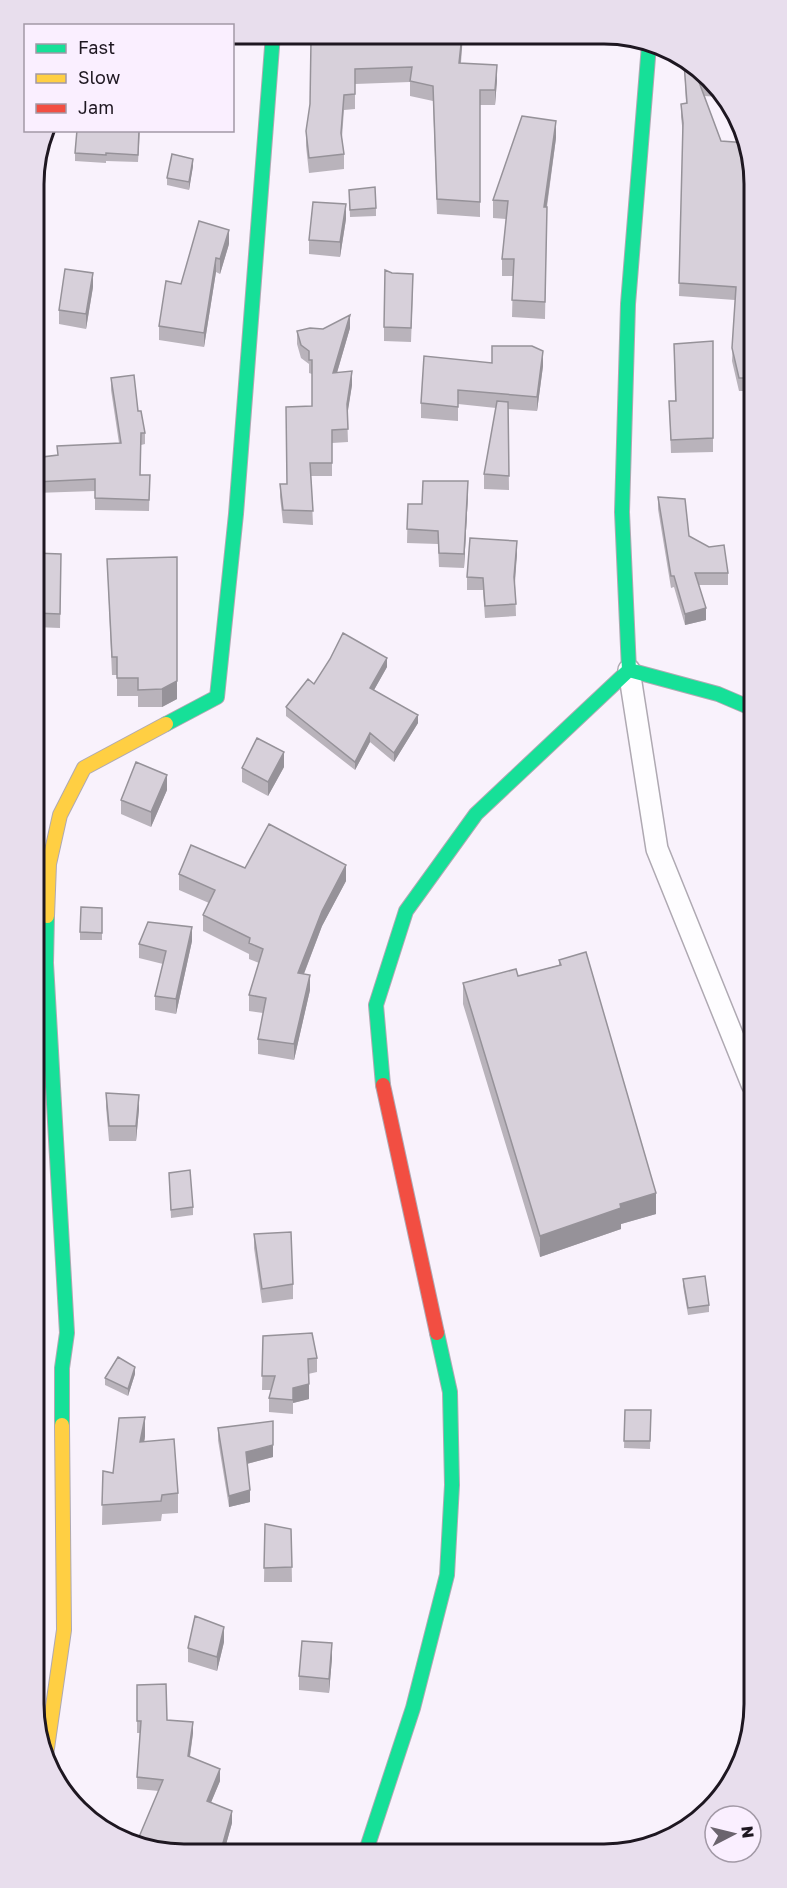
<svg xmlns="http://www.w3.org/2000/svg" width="787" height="1888" font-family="'Golos Text',sans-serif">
  <rect width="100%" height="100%" fill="#f9f2fc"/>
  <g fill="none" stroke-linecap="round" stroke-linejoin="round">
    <g stroke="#afa9b2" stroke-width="24">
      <path id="street" d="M629 670 657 849 752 1084"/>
    </g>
    <g stroke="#afa9b2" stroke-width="16">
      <path id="fast" d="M649 45 628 304 622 512 629 670 718 694 751 708
        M166 724 217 697 236 514 273 34
        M47 916 46 963 67 1333 62 1368V1425
        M383 1085 376 1005 406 911 476 814 629 670
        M366 1851 413 1708 447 1575 452 1485 450 1392 437 1333"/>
    </g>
    <g stroke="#afa9b2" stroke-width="16">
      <path id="slow" d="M47 916 49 864 60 815 84 768 166 724
        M46 1755 64 1630 62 1425"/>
    </g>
    <g stroke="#afa9b2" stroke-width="16">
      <path id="jam" d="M383 1085 437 1333"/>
    </g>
    <use href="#street" stroke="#fefdff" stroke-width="21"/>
    <use href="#fast" stroke="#16e098" stroke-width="14"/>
    <use href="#slow" stroke="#ffcf43" stroke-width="14"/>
    <use href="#jam" stroke="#f24e42" stroke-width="14"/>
  </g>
  <path fill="#b9b3bb" d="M345 34 463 35 461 63 497 80 495 105H480V217L437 214 433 101 410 96V82L355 84V109L344 110 342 138 344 154V169L309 173 306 146V131L346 43Z
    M684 63 710 77 721 97 704 96 721 141 749 145 750 391H739L732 361 735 300 679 296 683 134 681 117V104L686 103Z
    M140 130 138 162 106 161V163L75 161V153Z
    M556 138 547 207 545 319 512 317 513 276H502V259L506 219 493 218V200Z
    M193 166 189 190 167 185V178Z
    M349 190 376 208V216L350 217Z
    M346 219 340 257 309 254V240Z
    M229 244 220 274 216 272 204 347 159 340V326L181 284Z
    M93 287 86 329 59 324V310Z
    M413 288 411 342 384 341V327Z
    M350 328 337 373 352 385 347 414 348 442 332 443V476H311L313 525 283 523 280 497V484H287L312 406V374L309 373V364L301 358 297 344V331Z
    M713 341V452L671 453 669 401H675L674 344Z
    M492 363 543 366 537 411 508 409 509 490 484 489V474L496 408 458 404V421L421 418V403Z
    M111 378 138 411 145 433V444L141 445 140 475H150L149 511 95 510V491L35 493 34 458 57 455 119 443 111 390Z
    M468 494 464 568 439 567 438 544 407 543 408 504H422Z
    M658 497 689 536 728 573V585H699L706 620 685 625 674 587 671 588 658 509Z
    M34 553 61 568 60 628 35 627Z
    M517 553 515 584 516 616 485 618 483 590H467V577Z
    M107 559 177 699 162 707H138V696H117V675H112Z
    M387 667 374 690 418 723 394 762 370 742 355 770 286 716V707L314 684Z
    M284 767 268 796 242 782V768Z
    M167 790 151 827 121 814V800Z
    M245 868 346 881 322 926 304 974 310 990 294 1060 258 1054V1039L263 1013 249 1011V995L259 963 249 959V954L203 931V915L209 903 179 890V874Z
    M102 908V940H80V932Z
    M192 941 176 1014 155 1010V996L163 964 139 958V944Z
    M559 960 656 1214 621 1224V1229L540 1257 463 1004V983L518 976 559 965Z
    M106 1093 139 1109 136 1141H109L106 1107Z
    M169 1173 193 1207V1215L171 1218Z
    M254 1234 293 1284V1299L262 1303 254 1248Z
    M683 1279 709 1305V1312L688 1315 683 1286Z
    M263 1336 317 1358V1372L308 1374 309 1399 293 1403V1414L269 1412V1398L271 1390H262Z
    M135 1374 128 1396 105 1385V1378Z
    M625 1410H651L650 1449 624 1448Z
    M218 1428 273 1457 247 1464 250 1502 229 1507 218 1440Z
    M145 1437 144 1442 178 1493V1513L162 1514 161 1521 102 1525 103 1471 113 1473Z
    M265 1524 291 1529 292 1582H264Z
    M224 1642 217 1671 188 1662V1648Z
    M332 1658 329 1693 299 1690V1676Z
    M137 1685 167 1720 193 1733 190 1757 220 1781 211 1802 232 1823 224 1851 139 1837 159 1791 137 1789V1777L140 1733H137Z"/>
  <path fill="#969299" d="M462 35H463L459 78V63Z
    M497 65V80L495 105V90Z
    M556 121V138L544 225V207Z
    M193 159V166L189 190V182Z
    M346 204V219L340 257V242Z
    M229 230V244L220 274V259Z
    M216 258V272L204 347V333Z
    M93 273V287L86 329V314Z
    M350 315V328L333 386V373Z
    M543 351V366L537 411V397Z
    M352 371V385L347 417V404Z
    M468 481V494L464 568V554Z
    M517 541V553L514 590V577Z
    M706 608V620L685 625V614Z
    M387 658V667L370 697V688Z
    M177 681V699L162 707V689Z
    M418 715V723L394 762V753Z
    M370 733V742L355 770V762Z
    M39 734V748L35 763V750Z
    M284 752V767L268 796V782Z
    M167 775V790L151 827V812Z
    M346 865V881L322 926 298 989V973L322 911Z
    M192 927V941L176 1014V999Z
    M310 975V990L294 1060V1044Z
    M139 1095V1109L136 1141V1126Z
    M656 1193V1214L621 1224V1229L540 1257V1236L620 1204Z
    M135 1367V1374L128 1396V1389Z
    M309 1384V1399L293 1403V1388Z
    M145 1417V1437L140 1462V1442Z
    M273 1445V1457L246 1464V1452Z
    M250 1490V1502L229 1507V1496Z
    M224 1627V1642L217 1671V1657Z
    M332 1643V1658L329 1693V1679Z
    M193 1722V1733L188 1768V1756Z
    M220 1769V1781L207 1812V1801Z
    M232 1811V1823L224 1852 221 1850Z"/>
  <path fill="#d7d0da" stroke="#969299" stroke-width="1.5" d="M346 34 462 35 459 63 497 65 495 90H480V202L437 199 433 86 410 81 412 67 355 69V94L344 95 341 133 344 154 309 158 306 131 310 104 311 41 346 43Z
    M684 63 710 77 713 83 699 82 721 141 748 143 749 145 750 378H739L732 348 736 287 679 283 683 123 681 104 687 103Z
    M522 116 556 121 544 207H547L545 302 512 300 514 259H502L508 201 493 200Z
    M77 130H139L138 155 106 153V155L75 153Z
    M172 154 193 159 189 182 167 178Z
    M375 187 376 208 350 210 349 190Z
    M313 202 346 204 340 242 309 240Z
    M199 221 229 230 220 259 216 258 204 333 159 326 166 281 181 284Z
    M65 269 93 273 86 314 59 310Z
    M385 270 392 273 413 274 411 328 384 327Z
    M350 315 333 373 352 371 347 404 348 429 332 430V463H310L313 511 283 510 280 484H287L286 407 312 406V360H309V351L301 345 297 331 310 328 323 329Z
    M713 341V438L671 440 669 401H676L674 344Z
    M492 346H532L543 351 537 397 458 390V407L421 403 424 356 492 363Z
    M134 375 138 411H141L145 433H141L140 475H150L149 500 95 498V479L35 482 34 493V458L58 455 57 446 121 443 111 378Z
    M497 401 508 402 509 476 484 474Z
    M423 481H468L464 554 439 553 438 531 407 529 408 504H422Z
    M658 497 685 499 689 536 709 547 724 545 728 573H695L706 608 685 614 674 576H671Z
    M470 538 517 541 514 577 516 604 485 606 483 578 467 577Z
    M34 553 61 554 60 614 35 613Z
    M177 557V681L162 689 138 690V678H117V657H112L107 559Z
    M343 633 387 658 370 688 418 715 394 753 370 733 355 762 286 707 308 679 314 684 330 659Z
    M35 733 39 734 35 750Z
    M257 738 284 752 268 782 242 768Z
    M136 762 167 775 151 812 121 800Z
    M269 824 346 865 322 911 298 973 310 975 294 1044 258 1039 266 998 249 995 263 949 249 943 250 938 203 915 215 890 179 874 191 845 245 868Z
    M81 907 102 908V933L80 932Z
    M148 922 192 927 176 999 155 996 166 951 139 944Z
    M586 952 656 1193 620 1204 621 1208 540 1236 463 983 516 969 518 976 561 965 559 960Z
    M106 1093 139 1095 136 1126H109Z
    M190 1170 193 1207 171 1210 169 1173Z
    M291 1232 293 1284 262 1289 254 1234Z
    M705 1276 709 1305 688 1308 683 1279Z
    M312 1333 317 1358 308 1359 309 1384 293 1388V1400L269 1398 275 1376H262L263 1336Z
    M118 1357 135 1367 128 1389 105 1378Z
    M625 1410H651L650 1441H624Z
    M145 1417 140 1442 174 1439 178 1493 162 1495 161 1501 102 1505 103 1471 113 1473 119 1418Z
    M273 1421V1445L246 1452 250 1490 229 1496 218 1428Z
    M265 1524 291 1529 292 1567 264 1568Z
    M195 1616 224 1627 217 1657 188 1648Z
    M302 1641 332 1643 329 1679 299 1676Z
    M166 1684 167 1720 193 1722 188 1756 220 1769 207 1801 232 1811 221 1850 226 1852H154L114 1832 139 1837 163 1780 137 1777 141 1721H137V1685Z
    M466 1845 484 1851H465Z"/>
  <path d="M0 0H787V1888H0ZM184 44H604A140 140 0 0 1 744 184V1704A140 140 0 0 1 604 1844H184A140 140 0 0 1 44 1704V184A140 140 0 0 1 184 44Z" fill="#e8deed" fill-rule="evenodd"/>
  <path fill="none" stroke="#1e1721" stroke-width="3" d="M184 44H604A140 140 0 0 1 744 184V1704A140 140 0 0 1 604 1844H184A140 140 0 0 1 44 1704V184A140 140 0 0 1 184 44Z"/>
  <rect x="24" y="24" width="210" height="108" fill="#faefff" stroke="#a299a6" stroke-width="1.5"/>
  <rect x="36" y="44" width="30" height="9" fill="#16e098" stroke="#a299a6" stroke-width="1.5"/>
  <text x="78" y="54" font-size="18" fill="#1e1721">Fast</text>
  <rect x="36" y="74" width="30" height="9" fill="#ffcf43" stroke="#a299a6" stroke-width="1.5"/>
  <text x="78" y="84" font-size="18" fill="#1e1721">Slow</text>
  <rect x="36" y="104" width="30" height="9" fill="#f24e42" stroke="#a299a6" stroke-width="1.5"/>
  <text x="78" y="114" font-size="18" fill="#1e1721">Jam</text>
  <g transform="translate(733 1834) rotate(83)"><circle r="28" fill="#faefff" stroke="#a299a6" stroke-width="1.5"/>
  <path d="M0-4.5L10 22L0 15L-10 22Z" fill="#6b646e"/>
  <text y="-9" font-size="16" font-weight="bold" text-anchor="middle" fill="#1e1721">N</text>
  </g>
</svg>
